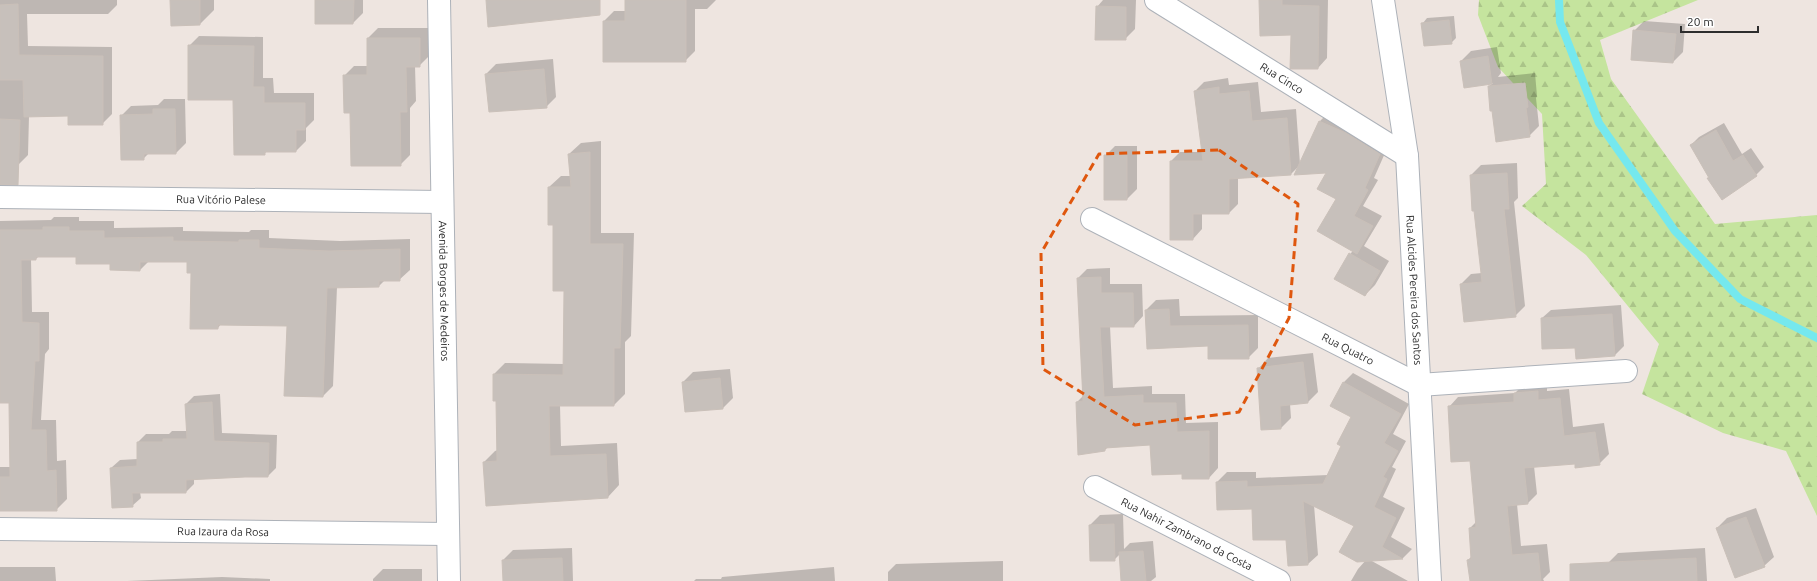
<svg xmlns="http://www.w3.org/2000/svg" width="1817" height="581" font-family="Ubuntu,sans-serif">
  <defs>
    <pattern id="forest-firs" width="22" height="20" patternUnits="userSpaceOnUse"><rect width="22" height="20" fill="#c5e49e"/><path d="M5 1l3.5 6h-7zM16 11l3.5 6h-7z" fill="#aac488"/></pattern>
  </defs>
  <rect width="100%" height="100%" fill="#eee5e0"/>
  <path fill="url(#forest-firs)" d="M1479 0H1698L1600 40 1611 79 1715 224 1817 215V516L1786 451 1723 433 1642 394 1659 344 1586 255 1522 206 1546 184 1542 114 1498 67 1478 15Z"/>
  <path fill="#0003" d="M0 0H117V5L108 14H27L28 46 112 47V114L102 124 69 115 29 116 28 155 18 165 0 164Z
    M171 0H214V10L200 24Z
    M316 0H363V13L353 23Z
    M626 0H716L707 9H695V51L685 61 604 21 614 11H626Z
    M1103 0H1136L1135 29 1125 39 1097 7Z
    M1260 0H1328L1327 58 1318 68 1292 34Z
    M1454 16 1456 38 1451 43 1423 23 1427 18Z
    M1644 21 1685 24 1683 52 1673 62 1634 31Z
    M378 28H429V56L419 66H415L416 101 410 108V155L400 165 351 112 344 76 354 66H368V38Z
    M199 36 263 37V78H273L274 93H314V120L306 128V141L296 151H267L264 154 234 99 189 46Z
    M1497 47 1501 73 1498 77 1535 73 1537 96 1536 98 1539 126 1529 136 1489 86 1493 83 1465 87 1461 61 1471 51Z
    M553 59 556 97 546 107 486 74 496 64Z
    M1228 78 1229 85 1258 82 1261 112 1296 109 1300 164 1320 121 1330 111 1389 144 1374 178 1378 180 1363 206 1382 216 1364 246 1389 261 1375 285 1365 295 1336 278 1353 250 1327 172 1299 166 1291 174 1238 178V204L1229 213H1202V229L1193 239 1171 161 1180 152H1203L1195 91 1204 82Z
    M164 99H185L186 143 176 153H149L143 159 121 116 131 106 158 105Z
    M1724 123 1742 154 1751 148 1764 167 1756 175 1710 178 1691 145 1699 137Z
    M601 141V233H634L631 336 625 342V394L614 405H560L561 446 617 443 619 485 608 497 487 505 484 462 495 451 498 450 497 400 494 374 505 363 564 364 565 290 554 224H549V187L561 176H571L569 154 581 143Z
    M1115 146H1137V189L1127 199 1105 156Z
    M1517 163 1518 198 1514 202 1525 306 1515 316 1461 284 1471 274 1482 273 1471 175 1481 165Z
    M54 217H79V221H114V228L183 227V231L249 232 251 230H269V238L340 241 410 239V270L399 280H385L379 286 337 287 333 386 323 396 288 325 221 324 218 328 188 261H149L140 270 77 256H39L36 259H31L32 312H49V349L45 354 41 420H56L57 461 66 460 67 499 56 510H0V467H11L10 402 0 401V221L51 220Z
    M1110 268V284H1142L1143 316 1134 326H1110L1113 388 1152 386V394H1185L1186 423 1218 422V468L1209 478 1183 473 1151 444 1109 446 1105 450 1077 402 1083 396 1078 278 1087 269Z
    M1179 299 1180 316 1258 315V348L1248 358 1209 345 1148 348 1146 310 1156 300Z
    M1621 305 1624 346 1615 355 1577 357 1576 347 1542 318 1551 310Z
    M1313 353 1318 392 1308 402 1290 404 1291 418 1281 428 1259 368 1268 358Z
    M730 369 733 398 723 408 683 382 693 372Z
    M1353 373 1409 404 1393 434 1406 441 1392 467 1396 469 1383 497 1405 508 1391 537 1412 549 1403 558 1370 560 1408 581H1351L1358 569 1366 560 1355 526 1314 505 1318 555 1308 564 1287 539 1253 508 1217 482 1227 472H1256V478L1328 475 1342 446 1352 417 1343 383Z
    M1547 383V391L1569 389 1573 427 1604 423 1609 454 1599 464 1575 463 1534 466 1537 494 1528 503 1517 504 1521 546 1547 544 1550 572 1543 579 1544 581H1471L1468 560 1472 556 1470 528 1476 522 1471 460 1449 407 1458 397 1515 393 1524 384Z
    M220 394 222 433 277 435 276 468 268 476H245L194 478V484L186 492H140L141 498 132 506 111 468 120 460 138 459V442L146 434H169L172 431H188L186 404 194 396Z
    M1756 508 1774 557 1764 566 1717 528 1727 518Z
    M1123 514 1124 549 1130 543 1153 541 1156 577 1151 581H1122L1120 554 1114 560H1091L1090 525 1100 515Z
    M572 548 573 581H504L503 560 513 550Z
    M1705 548 1707 581H1609L1608 563 1618 553Z
    M1003 561V581H888V572L896 564Z
    M0 567H55L56 581H0Z
    M834 567 835 581H694L696 579H721L722 577Z
    M383 569H422V581H373V579Z
    M222 577 270 579V581H127Z"/>
  <g fill="none" stroke-linecap="round" stroke-linejoin="round">
    <path stroke="#75e8ee" stroke-width="8" d="M1559 0 1560 22 1599 123 1675 231 1740 299 1817 338"/>
  </g>
  <path fill="#c7c0bb" stroke="#cac0b9" d="M170 0H200V25L171 26Z
    M315 0H354L353 24H315Z
    M486 0H600V15L488 27Z
    M625 0H686V62H603V21H625Z
    M1259 0H1282V5L1319 6 1318 69H1290L1291 35 1260 36Z
    M18 4 19 55 103 56V125H68V116L24 117 23 80H0V5Z
    M1096 6 1126 7V40H1095Z
    M1449 20 1452 44 1424 46 1421 23Z
    M1633 30 1676 34 1673 63 1631 60Z
    M367 38H420V67H406L407 112H400L401 166H351L350 113H344L343 75H367Z
    M188 45 254 46 253 87H264V103H305V130H296V152H265V155H234L233 100H188Z
    M1488 56 1492 84 1464 88 1460 61Z
    M544 69 547 108 489 112 485 74Z
    M1525 83 1528 107 1526 108 1530 137 1496 142 1492 111H1490L1488 86Z
    M1219 87V94L1249 91 1252 121 1287 118 1291 175 1229 179V214H1193V240H1170V161H1203L1194 91Z
    M153 109H175L176 154H144V160H121L120 115 153 114Z
    M0 119 20 120 18 185H0Z
    M1319 121 1346 133 1380 154 1365 188 1368 190 1354 216 1373 226 1357 254 1317 231 1336 199 1317 189 1326 173 1294 175Z
    M1716 130 1733 161 1743 155 1757 176 1722 200 1707 178H1709L1690 145Z
    M590 152V244H623L620 348H614V406H549L550 456 606 454 608 498 486 506 483 462 497 461 496 401H493V374L563 375 564 291H553V225H548V187H571L568 154Z
    M1104 155H1127V200H1104Z
    M1507 173 1509 209H1504L1516 317 1464 322 1460 284 1482 282 1474 211H1472L1470 175Z
    M43 227H69V231H104V238L173 237V241L239 242V240H259V248L329 251 400 249V281H379V287L327 288 323 397 284 396 287 326 218 325V329H190L191 273H187V262H140V271L110 270V264H76V257H36V260H21L22 322 39 323V361H35L31 430H46L47 471 56 470 57 511H0V477H10L9 403H0V230H43Z
    M1349 253 1380 271 1365 296 1334 279Z
    M1101 277V293H1133L1134 327H1100L1104 397 1143 395V403H1176L1177 432 1209 431V479H1182V474L1152 475 1150 445 1105 448V451L1078 455 1076 402 1083 401 1077 278Z
    M1169 309 1170 326 1248 325 1249 359H1208V346L1147 349 1145 310Z
    M1612 314 1615 356 1576 359 1575 348 1542 349 1541 318Z
    M1303 362 1308 403 1280 406 1281 429 1261 430 1257 368Z
    M720 378 723 409 685 412 682 382Z
    M1343 382 1401 414 1384 443 1398 451 1383 477 1387 479 1374 507 1396 518 1382 547 1403 559 1357 562 1339 552 1354 526 1303 501 1308 565 1288 566 1286 540H1253L1252 509 1217 510 1216 482 1247 481V487L1323 484 1341 446 1337 444 1351 417 1330 406Z
    M1538 391V400L1560 398 1564 436 1595 432 1600 465 1575 468V464L1524 468 1528 504 1507 506 1512 555 1538 553 1541 581H1470L1467 560 1471 559 1469 528 1476 527 1470 461 1451 462 1448 406 1514 402V393Z
    M212 402 214 441 269 443 268 477H245L186 480V493H132L133 507 112 508 110 468 137 466V442H163V439H187L185 404Z
    M1746 517 1765 567 1735 578 1716 528Z
    M1114 524 1115 561H1090L1089 525Z
    M1143 551 1146 581H1121L1119 552Z
    M562 558 563 581H503L502 560Z
    M1696 558 1697 581H1570V564Z"/>
  <g fill="none" stroke-linecap="round" stroke-linejoin="round">
    <g stroke="#adb2b9" stroke-width="24">
      <g id="minor">
        <path id="s1" d="M439 0 449 581"/>
        <path id="s2" d="M1156 0 1407 156"/>
        <path id="s3" d="M1383 0 1407 156 1430 581"/>
        <path id="s4" d="M0 197 442 202"/>
        <path id="s5" d="M1092 219 1419 385 1626 371"/>
        <path id="s6" d="M1095 487 1279 581"/>
        <path id="s7" d="M0 529 447 534"/>
      </g>
    </g>
    <use href="#minor" stroke="#fff" stroke-width="22"/>
  </g>
  <path fill="none" stroke="#df570e" stroke-width="3" stroke-dasharray="8 5" stroke-linejoin="round" d="M1219 150 1298 204 1289 318 1239 412 1135 425 1043 369 1041 253 1099 154Z"/>
  <g text-anchor="middle" dominant-baseline="central" stroke-width="3" stroke-linejoin="round" paint-order="stroke">
    <g font-size="11" fill="#2d2d2d" stroke="#fff">
      <text stroke="none"><textPath href="#s2" startOffset="148">Rua Cinco</textPath></text>
      <text stroke="none"><textPath href="#s4" startOffset="221">Rua Vitório Palese</textPath></text>
      <text stroke="none"><textPath href="#s3" startOffset="292">Rua Alcides Pereira dos Santos</textPath></text>
      <text stroke="none"><textPath href="#s1" startOffset="291">Avenida Borges de Medeiros</textPath></text>
      <text stroke="none"><textPath href="#s5" startOffset="287">Rua Quatro</textPath></text>
      <text stroke="none"><textPath href="#s7" startOffset="223">Rua Izaura da Rosa</textPath></text>
      <text stroke="none"><textPath href="#s6" startOffset="103">Rua Nahir Zambrano da Costa</textPath></text>
    </g>
  </g>
  <path d="M1681 26v6h77v-6" fill="none" stroke="#2d2d2d" stroke-width="2"/>
  <text x="1687" y="26" font-size="12" fill="#2d2d2d" stroke="#ffffff" stroke-width="3" paint-order="stroke">20 m</text>
</svg>
